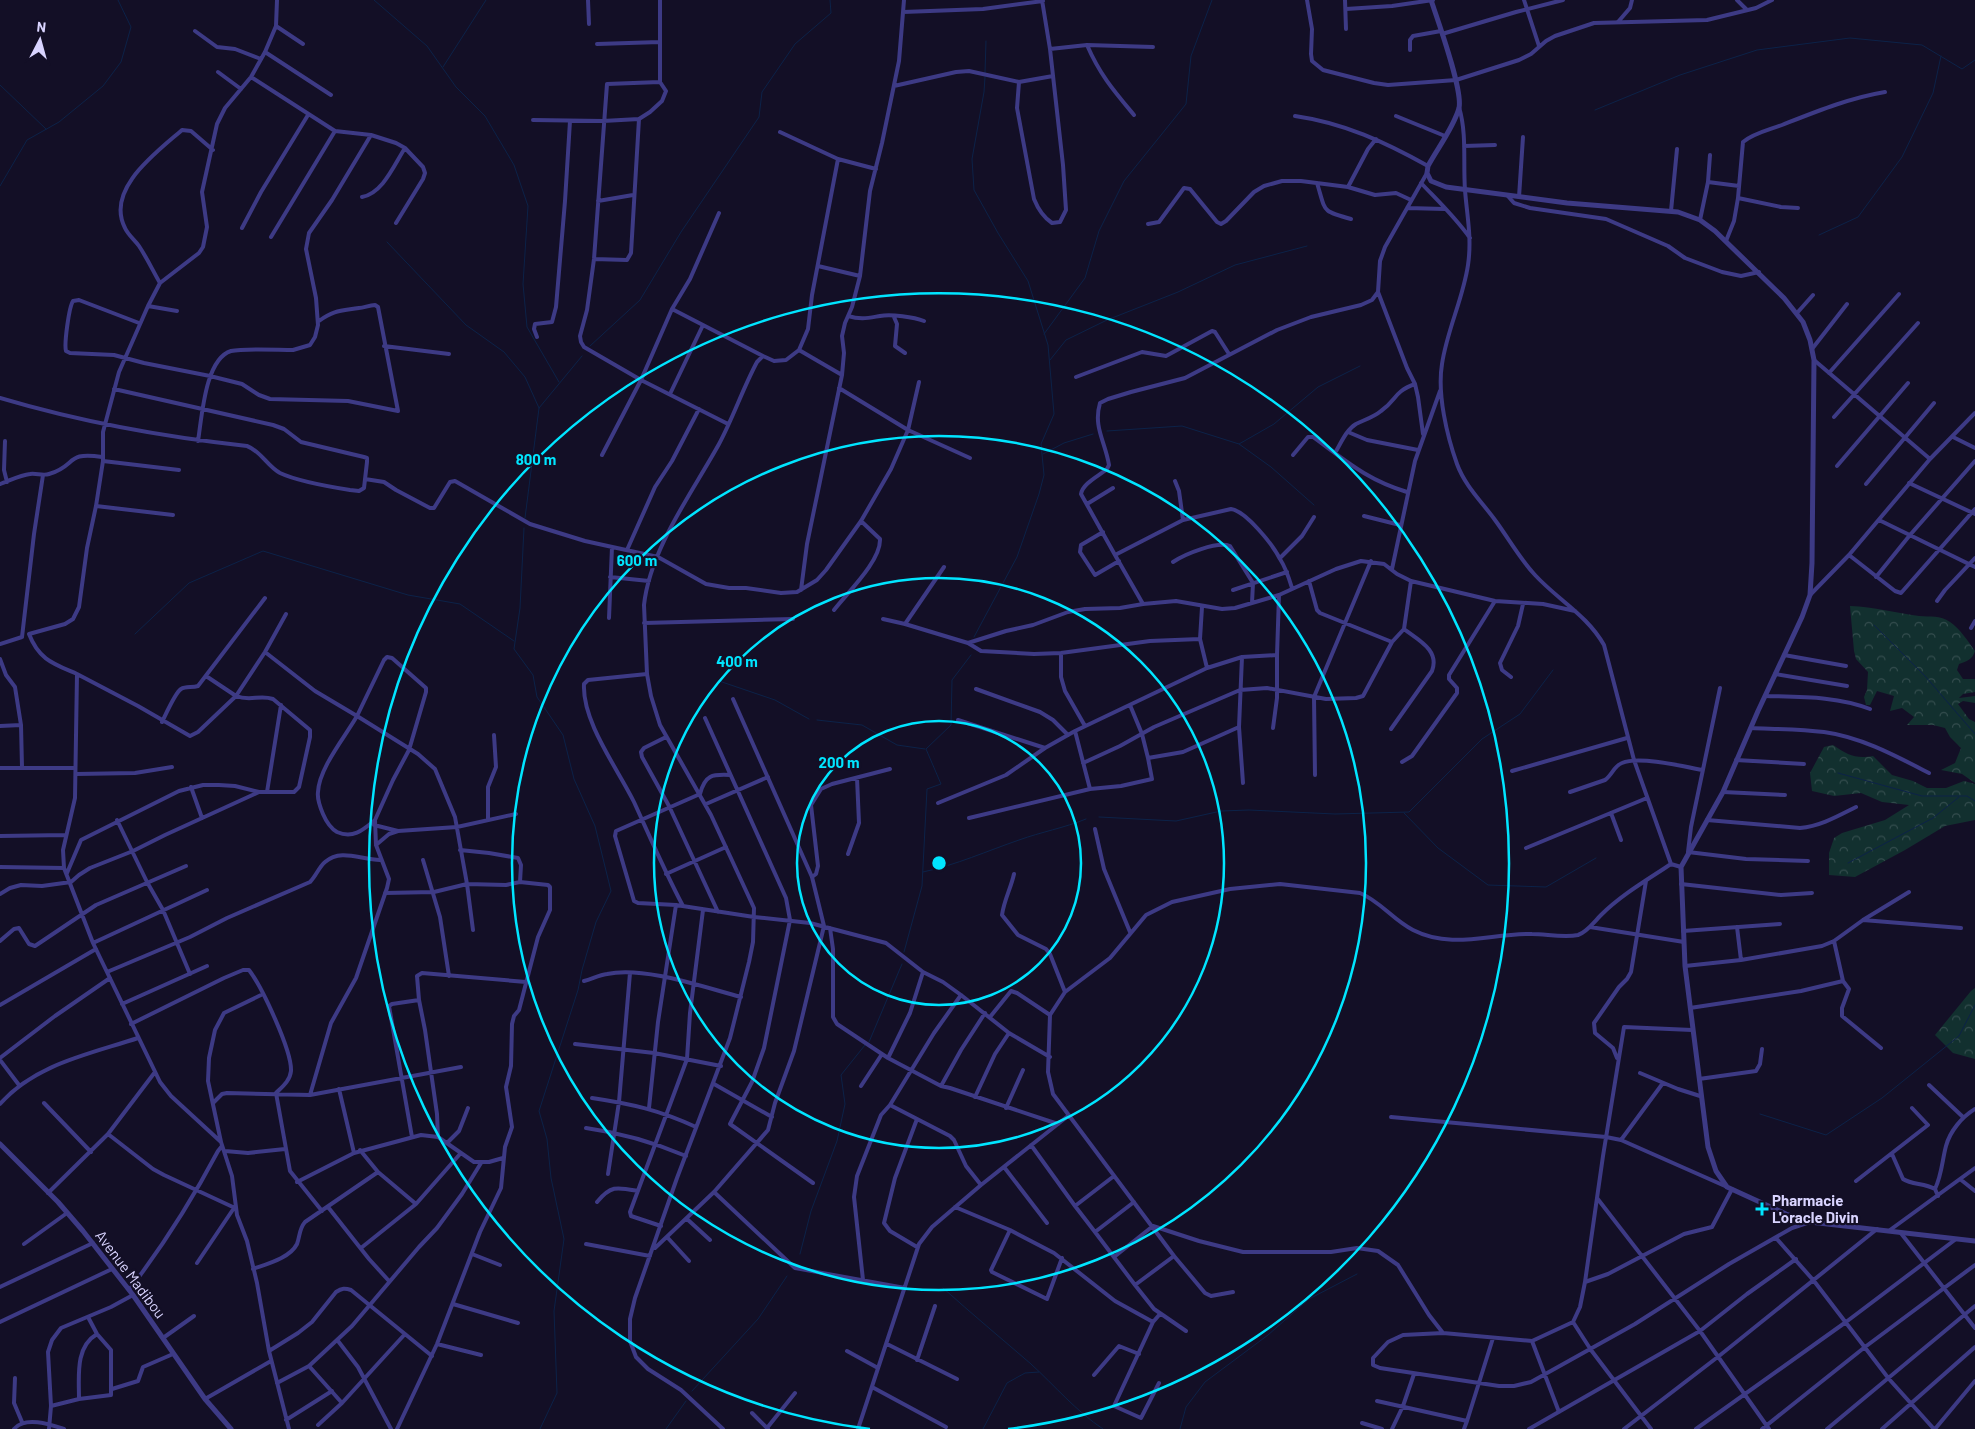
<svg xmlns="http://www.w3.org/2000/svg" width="1975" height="1429" font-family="Barlow,sans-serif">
  <defs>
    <pattern id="forest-crowns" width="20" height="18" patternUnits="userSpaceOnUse" patternTransform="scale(1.25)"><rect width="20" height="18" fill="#12302f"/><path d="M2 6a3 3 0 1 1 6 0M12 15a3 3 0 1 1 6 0" fill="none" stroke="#344d4e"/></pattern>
  </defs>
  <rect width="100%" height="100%" fill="#130f26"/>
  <path fill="url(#forest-crowns)" d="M1850 606C1874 607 1896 613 1919 616 1930 617 1940 615 1950 622 1960 629 1968 641 1975 651 1972 660 1967 661 1959 664L1957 670 1963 679H1975V692L1963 694 1959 698 1975 696V703L1963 701 1958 704 1969 719 1975 722V783L1962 774 1941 770 1955 763 1961 748 1950 737 1945 728 1933 725H1907L1914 717 1902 708 1890 711 1894 696 1877 691 1870 705H1866L1864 697 1867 690 1868 672 1856 659 1854 651Z
    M1833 745C1848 755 1855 759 1873 756L1892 775 1913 781 1927 788H1946L1964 781 1975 784V820L1945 826 1905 850 1855 877 1829 875V853L1834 838 1842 833 1885 820 1909 805 1882 802 1861 793 1834 796 1812 791 1810 773 1824 747Z
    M1975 988V1059L1953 1053 1935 1035 1971 991Z"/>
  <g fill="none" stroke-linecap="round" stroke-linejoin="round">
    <path stroke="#0c2248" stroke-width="1" d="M374 0 427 46 456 87 485 116 514 165 528 206 523 284 527 327 559 382
      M443 67 486 0
      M985 73 986 41
      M0 85 46 129
      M1595 110 1680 75 1757 50 1850 38 1922 45 1962 69 1975 60
      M0 186 27 140 59 122 103 86 121 62 131 27 118 0
      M1819 235 1858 217 1902 157 1933 93 1941 56
      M387 242 466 325 504 352 525 377 539 408
      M1044 334 1085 278 1099 231 1124 181 1186 104 1191 56 1212 0
      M590 346 640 300 681 232 759 117 762 92 795 44 831 13 830 0
      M1050 360 1066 340 1107 320 1178 292 1235 265 1307 246
      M1107 431 1182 426 1239 444 1274 424 1318 387 1360 366
      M1239 444 1271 467 1314 505
      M1043 454 1064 443 1093 434
      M525 518 539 408 582 356
      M524 528 520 608 514 649 533 675 537 697 563 735 574 779 595 826 611 891 596 922 582 970 578 990 539 1111 547 1139 551 1178 564 1239 554 1311 557 1393 540 1429
      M1874 625 1925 676 1975 734
      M135 634 189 583 263 551 408 595 460 604 514 641
      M974 637 1017 557 1039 494 1044 475 1041 444 1054 414 1048 345 1028 281 998 233 974 190 972 159 984 92 985 77
      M719 681 775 700 809 719
      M817 720 862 725 897 745 925 749
      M1838 773 1922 796H1967L1975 801
      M1404 813 1438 848 1488 885 1546 887 1596 858
      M1099 817 1176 821 1221 811 1249 810 1335 814 1409 812 1482 739 1520 714 1553 670
      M1848 863 1933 818 1959 797
      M923 872C956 865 987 851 1019 840 1041 832 1064 828 1086 819
      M904 952 922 886 927 789 941 784 926 749 951 725 952 680 971 655
      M869 1042 902 964
      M1760 1114 1826 1135 1882 1098 1959 1036 1975 1005
      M800 1254 811 1211 837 1141 845 1104 841 1075 865 1045
      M943 1288C972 1314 1002 1339 1031 1364 1055 1386 1076 1411 1103 1429
      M692 1391 758 1319 787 1276
      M666 1429 686 1401
      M983 1429 1007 1383 1025 1373 1039 1372
      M1180 1429 1186 1407 1205 1382 1268 1335 1309 1299 1357 1274"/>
    <path stroke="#3d3a85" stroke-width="4" d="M277 0 276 26 265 52 251 77 225 108 217 124 202 192 207 227 203 247 199 253 160 283 148 306 119 372 103 432V461L96 506 87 548 79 607 73 619 65 624 29 634C39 660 54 664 77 674L75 798 63 850 64 868 93 943 160 1082 171 1096 221 1142 232 1176 237 1215 247 1241 257 1283 269 1351 289 1429
      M588 0 589 24
      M1307 0 1312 29 1311 54 1312 61 1323 70 1374 83 1388 85 1456 80 1519 60 1531 54 1546 41 1555 36 1594 23 1707 20 1756 8 1772 0
      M1345 0 1346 29
      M1524 0 1539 46
      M1737 0 1747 10
      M1346 9 1392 6 1433 0
      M903 12 983 9 1043 1
      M1618 22 1630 8 1632 0
      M276 26 303 44
      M195 31 217 47 235 49 261 59
      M1442 34 1516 12 1563 0
      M597 44 660 42
      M1087 45C1100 75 1114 91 1134 115
      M1050 49 1087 45 1153 47
      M1410 50V40L1413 36 1441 31
      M265 52 331 95
      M218 72 241 89
      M251 77 335 131 371 135 396 143 405 148 423 167 425 173 423 179 396 223
      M660 82 607 84 594 259 587 310 580 336 581 342 584 347 641 380 728 424
      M1019 82 1017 108 1034 199C1038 209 1043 217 1052 223L1060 222 1066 210 1063 165 1050 49 1042 0
      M894 86 956 72 969 71 1019 82 1053 76
      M1459 107C1467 134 1463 162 1465 190 1467 216 1472 238 1468 265 1463 299 1447 330 1442 364 1437 394 1447 436 1457 464 1465 486 1482 502 1495 520 1509 539 1520 559 1535 575 1558 600 1587 615 1604 645L1634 760 1671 864 1681 867
      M1295 116C1344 123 1385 142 1428 166
      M1396 116 1445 136
      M533 120 603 121 639 119 650 112 662 101 666 91 660 82V0
      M780 132 838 159 876 169
      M1464 146 1495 145
      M1708 182 1739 186
      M1317 183C1326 212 1321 211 1351 219
      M1421 183C1438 201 1455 217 1470 238
      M1348 187 1368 149 1376 139
      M1507 195 1514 203 1530 208 1606 219 1668 246 1685 258 1722 272 1741 276 1759 272
      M362 197C383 193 394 165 405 148
      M1519 197 1523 137
      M1738 198 1781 207 1798 208
      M598 201 633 195
      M1407 208 1445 209
      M1671 211 1677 149
      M1700 220 1708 182 1710 155
      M1148 224 1159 222 1184 188 1190 189 1217 222 1221 224 1226 221 1254 192 1264 186 1282 181H1301L1348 187 1375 195 1396 193 1411 200
      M242 228 261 192 308 115
      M271 237 335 131
      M1726 241 1734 221 1738 198 1743 142C1754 133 1769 130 1782 125 1815 112 1849 98 1885 92
      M594 259 627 260 631 253 639 119
      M818 266 860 276
      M160 283C153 271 147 258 139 246 135 240 128 235 125 228 105 189 157 152 182 130L191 131 213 150
      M1378 292 1407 368 1415 384 1418 397 1423 434
      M148 306 177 311
      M672 309 763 356
      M1797 313 1813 295
      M848 316C861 320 868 318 880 316 891 314 914 317 924 321
      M894 317 897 324 895 346 905 353
      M139 323 79 300 73 301C69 307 64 344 66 351L70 353 114 355 144 363 210 376 242 384 259 395 270 399 348 401 398 411 378 307 375 305C369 305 364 308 359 308 341 311 334 310 319 321
      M537 337 534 329 535 324 552 322 556 307 565 201 570 121
      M384 346 449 354
      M1812 349 1847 304
      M799 350 842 375
      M1814 360 1930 459
      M1829 373 1899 294
      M1076 377 1142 352 1166 356 1212 331 1215 332 1229 354
      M839 388 908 430 970 458
      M670 394 703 325
      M0 398C81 422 163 437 247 446 261 451 267 466 280 473 297 481 331 487 350 490L359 491 364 488 367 462V458L364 457 301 442 284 429 273 425 114 389
      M1834 417 1918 323
      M1348 432 1367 440 1418 450
      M1953 437 1975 448
      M5 441 4 470 7 482
      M198 441C202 417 205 359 231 351 244 348 278 350 293 350L310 345 315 337 318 325 316 298 306 249 309 233 332 200 371 135
      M1335 453C1341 443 1346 430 1356 424 1364 420 1374 417 1381 411 1397 400 1393 392 1415 384
      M602 455 641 380 672 309 690 279 719 213
      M1293 455 1308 437H1313C1346 461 1367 480 1407 492
      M103 461 179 470
      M1837 466 1908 383
      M365 479 384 482 396 490 430 508H434L450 482 455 481 530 524 585 541 658 557 706 584 729 588H746L781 593 797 592 817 580 826 570 861 521 891 469 908 430 919 382
      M1175 481 1179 491 1183 520
      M1909 483 1975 514
      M0 484C9 481 20 475 30 474 36 473 43 476 49 474 77 466 65 451 102 457
      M1866 484 1934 403
      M1087 504 1113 488
      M96 506 173 515
      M1364 516 1400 525
      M1879 520 1975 567
      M1103 532 1081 545 1080 552 1095 575 1119 561
      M627 550 655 487 672 461 699 409
      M1115 555 1081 494C1083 483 1099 476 1107 469L1109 465C1105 441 1093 427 1100 403L1108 399 1131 392 1185 378 1277 330 1311 317 1361 305 1372 300 1378 292 1380 261 1385 247 1427 173
      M1849 555 1895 591 1901 593 1975 509
      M1280 558 1302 536 1314 517
      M1173 562C1185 554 1217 541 1230 546L1253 583 1252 603
      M1392 569 1415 461 1440 391
      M610 577 649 581
      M1876 577 1910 535 1975 461
      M1309 581 1317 610 1320 613 1392 642
      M801 590 807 544 842 375 844 353 842 336 845 323 852 307 860 276 870 191 882 143 899 61 904 0
      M1233 590 1287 572
      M1810 595 1849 555 1930 459 1975 413
      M1937 601 1945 590 1975 558
      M1143 604 1115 555 1183 520 1231 509C1246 511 1273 545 1280 559 1286 568 1289 578 1292 588
      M1202 607 1200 639 1207 668
      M834 610C847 593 881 561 880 539L861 521
      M609 618 612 547
      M883 619 905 624 968 643 1006 631 1033 625 1068 612 1085 609 1120 608 1143 604 1176 601 1222 609 1235 608 1279 595 1336 569 1361 561 1384 564 1397 574 1411 581 1495 601 1543 604 1575 611
      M644 623 793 619
      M905 624 944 567
      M1971 628 1975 621
      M22 637 34 534 43 475
      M968 643 981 651 1034 654 1061 653 1150 641 1200 639
      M0 644 22 637
      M265 652 315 691 357 716 384 660 387 657 392 658 426 688V692L409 750 393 780 375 820 376 845 389 879 387 888 356 978 331 1023 310 1095
      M1061 653V677L1065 691 1085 726
      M1784 655 1846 666
      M1242 657 1239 727 1243 783
      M0 659 6 675 15 687 21 725
      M647 674 588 680 584 684C582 722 618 769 634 802 650 837 665 872 683 906
      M1775 674 1847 686
      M206 676 236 696 265 652 286 614
      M1511 677 1502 670 1500 663 1518 626 1523 604
      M1720 688 1691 827 1688 852 1746 859 1808 861
      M976 689 1040 712 1053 720 1068 735
      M1765 696C1800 697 1837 696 1870 709
      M1130 705 1142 734 1148 758 1183 752 1239 727
      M705 718 786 898 790 920 764 1048 752 1082 730 1124 813 1183
      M958 720 1045 748
      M162 722C166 714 175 693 181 689 186 686 192 688 198 686L265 598
      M0 726 21 725 22 767
      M1273 728 1277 698V655
      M1751 728C1775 729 1800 729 1824 732 1861 737 1896 756 1929 773
      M1391 729 1432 671C1440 650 1418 640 1404 629
      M1075 731 1090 789
      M666 737 644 748 641 752 642 757 669 806 718 912
      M1736 760 1804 764
      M1402 762 1412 756 1457 693V688L1449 679V675L1495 601
      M1083 763 1120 746 1154 727 1240 690 1267 688 1326 699 1356 698 1363 696 1392 642 1404 629 1411 581
      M0 768H75
      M1512 771 1627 738
      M76 774 135 773 172 767
      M730 775C712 774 705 775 700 794L616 831 615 836 634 901 638 903 676 905 754 917 810 923 886 943 923 972 943 982 961 995 1009 1033 1050 1057
      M1315 775 1314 697 1371 561
      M191 787 202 818
      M267 792 281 705
      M1570 792 1605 780C1612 775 1614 766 1622 763 1639 756 1682 766 1702 770
      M1723 792 1785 795
      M938 803 1006 775 1045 748 1075 731 1207 668 1242 657 1277 655 1279 595
      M706 804 768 777
      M1611 813 1621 840
      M969 818 1090 789 1121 786 1152 779 1148 758
      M117 820 147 882 163 910 190 974
      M375 820C363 830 353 839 337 832 330 828 326 821 323 814 320 807 317 799 318 792 319 768 345 737 357 716L418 754 435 769 455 817 467 884 473 930
      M488 820V787L496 767 494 735
      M1707 820 1800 828C1821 826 1838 816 1856 807
      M374 825 398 831
      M1095 829 1104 869 1130 932
      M0 836 66 835
      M376 845 389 834 398 831 457 827 516 814
      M1526 848 1647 798
      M460 850 489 853 518 858 521 865 520 882
      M848 854 859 823 857 778
      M423 860 440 917 449 976
      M0 867 64 868
      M67 873 81 840 179 791 203 785H219L235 786 259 792H294L299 787 310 737V730L273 699C259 694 251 702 236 696L198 732 190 736 138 706 77 674
      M666 874 726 847
      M1014 874C1011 888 1004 900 1002 915L1018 935 1046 949 1050 954 1065 992
      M812 877 816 874 818 866 811 805 821 789 832 784 890 769
      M1681 884 1781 895 1812 893
      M385 893 434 892 467 884 506 885 520 882 548 885 550 887V910L538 937 519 1010 514 1016 512 1024 511 1066 506 1087 512 1127 505 1147 501 1188 480 1232 437 1344 397 1429
      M0 894 10 888 21 885 42 886 71 882 79 875 90 868 133 851 165 835 259 792
      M1863 920 1961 928
      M1590 927 1684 942
      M1737 927 1741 960
      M830 928 833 949V1017L837 1024 888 1058 941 1086 950 1088 1058 1124
      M1683 931 1780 924
      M0 941 14 929 19 928 29 944 35 946 96 905 186 866
      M93 943 207 890
      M1685 966 1741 960 1822 946 1834 941 1863 920 1909 892
      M107 972 190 937 227 918 310 882C316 876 319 867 325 862 341 848 361 860 380 860
      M584 981C592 979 599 975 607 974 644 966 703 987 741 997
      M1843 981 1849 989 1842 1008V1016L1881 1048
      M122 1004 207 966
      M0 1005 96 949
      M1690 1008 1801 991 1843 981 1834 941
      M990 1017 1011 991 1017 993 1050 1015
      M131 1024 224 978 243 970H249C262 987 292 1051 291 1071 290 1081 282 1087 276 1093L290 1171 322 1211
      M1692 1030 1624 1027 1603 1156 1585 1282 1580 1307 1573 1322 1532 1341 1443 1333 1403 1335 1388 1342 1373 1358V1365L1380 1368 1499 1386H1514L1531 1382 1635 1324 1729 1264 1792 1228 1810 1222
      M575 1044 654 1053 721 1066
      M0 1058 55 1016 110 978
      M888 1058 910 1013 923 972
      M1617 1058 1613 1048 1595 1033 1594 1023 1619 987 1627 979 1631 972 1646 881
      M0 1060 19 1085
      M1640 1073 1678 1089 1700 1096
      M1699 1079 1756 1071 1760 1064 1762 1049
      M714 1084 772 1117
      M1929 1085 1963 1117
      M861 1086 882 1054
      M941 1086 961 1050 985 1013
      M339 1089 354 1153
      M975 1097 995 1054 1009 1033
      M592 1098C632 1104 659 1110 696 1127
      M44 1103 91 1152
      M213 1103 222 1094 227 1093 310 1095 461 1067
      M0 1104C35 1064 90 1054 138 1038
      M890 1105 950 1136 954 1140 966 1166 981 1185
      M649 1108 658 1022 676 905
      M1006 1108 1023 1070
      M1391 1117 1606 1137 1621 1140 1725 1186
      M917 1119 895 1178 884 1223 890 1231 917 1247
      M586 1128C622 1133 653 1142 686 1156
      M108 1134 153 1169 164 1175 235 1208
      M412 1137 389 1006 392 1004 419 1000
      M438 1137 437 1114 425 1030 419 1000 417 976 422 973 526 982
      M1621 1140 1663 1083
      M221 1142 208 1081 209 1058 215 1030 224 1013 263 994
      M447 1143 459 1131 468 1108
      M1031 1145 1075 1206 1114 1176
      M360 1150 378 1172 416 1204
      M225 1151 248 1153 285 1149
      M1892 1154 1903 1179C1912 1185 1924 1183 1935 1189L1938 1196
      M1004 1167 1047 1223
      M608 1174 619 1102 630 973
      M1960 1179 1975 1191
      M1856 1181 1928 1125 1912 1108
      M297 1182 354 1153 421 1135 438 1137 474 1162H489L503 1158
      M1935 1189C1942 1174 1942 1161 1946 1146 1950 1131 1962 1117 1975 1109
      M714 1192 795 1268 905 1288
      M48 1193 108 1134 155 1072
      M1597 1198 1700 1331 1769 1429
      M597 1202C611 1185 617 1187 638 1191
      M1134 1202 1095 1232 1135 1285 1174 1256
      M1075 1206 1095 1232
      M328 1207 369 1259 389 1281
      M955 1207 1010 1230 1054 1253 1115 1301 1153 1322
      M687 1219 710 1240
      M661 1226 631 1216 630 1212 687 1059 690 1013 703 910
      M1153 1226 1199 1241 1243 1252H1331L1357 1248 1378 1251 1398 1265 1429 1315 1443 1333
      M1010 1230 991 1270 992 1272 1047 1299 1062 1258
      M1890 1230 1975 1168
      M1900 1232 1975 1328
      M667 1237 689 1261
      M1776 1238 1814 1281 1889 1379 1934 1429
      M24 1244 67 1213
      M586 1244 650 1256
      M361 1248 416 1204 460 1154
      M655 1248 714 1192 768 1130 775 1103 794 1051 824 926 812 877 733 699
      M472 1254 500 1265
      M1114 1257 1153 1226
      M197 1263 234 1208
      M253 1269C267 1264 290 1258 297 1244 300 1236 299 1229 305 1222L378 1172
      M863 1280 854 1197 857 1176 881 1115 890 1105 934 1033 961 995
      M1585 1282 1608 1274 1684 1234 1712 1227 1732 1189
      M1135 1285 1154 1309 1186 1331
      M0 1287 93 1243
      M129 1290C163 1246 192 1200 218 1151L222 1146
      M1233 1292 1211 1296 1205 1293 1174 1256 1053 1094 1048 1072 1050 1015 1065 992 1110 958 1146 915 1172 902 1230 889 1280 884 1360 893C1380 901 1393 920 1413 930 1452 950 1491 933 1532 934 1546 934 1564 938 1578 935 1587 932 1594 922 1601 915 1621 895 1647 880 1671 864
      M453 1304 518 1323
      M0 1322 112 1269
      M1573 1322 1591 1350 1651 1429
      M163 1338 194 1316
      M338 1341 358 1367 391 1429
      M1532 1341 1559 1412
      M437 1344 481 1355
      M887 1344 957 1379
      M269 1351 298 1333 312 1322 336 1292C342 1288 345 1288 351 1290L432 1356
      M847 1351 878 1368
      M917 1360 935 1306
      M309 1366 342 1403
      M1094 1375 1119 1346 1139 1354
      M15 1378 14 1403 22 1422
      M277 1383 309 1366 352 1326 419 1247 437 1228 462 1194 481 1163
      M1159 1383 1141 1418 1114 1406 1153 1322 1160 1314
      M872 1387 946 1427
      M112 1389 138 1381 143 1367 173 1354
      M79 1399C79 1376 75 1347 97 1334
      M205 1399 271 1361
      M1377 1401 1467 1421 1493 1338
      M51 1406 79 1399 111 1395V1350L97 1334 88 1317
      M752 1413 768 1429
      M286 1420 332 1391
      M1362 1423 1382 1429
      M318 1425 342 1403 405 1334
      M767 1428 795 1393
      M14 1429C25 1416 49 1424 64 1429
      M49 1429 51 1406 48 1352 52 1340 61 1328 111 1307 133 1295
      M723 1429 681 1390 648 1369 636 1357 630 1341V1319L635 1298 677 1178 730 1038 749 962 753 942 754 908 711 815 660 725 651 696 647 674 644 605C650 549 692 493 719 444 733 418 743 388 757 362L763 356 774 361 786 360 799 350 808 329 812 295 838 159
      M858 1429 919 1244 932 1227 981 1185 1068 1116
      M1392 1429 1403 1406 1414 1374
      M1464 1429 1467 1421
      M1529 1429 1700 1331 1747 1294 1796 1259
      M1624 1429 1719 1356 1877 1229
      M1696 1429 1846 1322 1956 1239
      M1762 1429 1865 1347 1975 1265
      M1827 1429 1975 1306
      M1882 1429 1975 1347
      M1935 1429 1975 1381"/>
    <path stroke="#3d3a85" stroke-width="5" d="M1431 0C1438 21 1463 90 1459 108 1454 127 1437 149 1428 166L1427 173 1431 181 1446 187 1567 203 1678 212 1700 220 1715 231 1784 298 1803 322 1810 340 1814 360 1812 563 1810 595 1802 617 1758 711 1723 792 1681 867 1685 966 1708 1147 1716 1171 1727 1187 1786 1214 1810 1222 1975 1241
      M0 1144 58 1202 83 1231 133 1295 205 1399 231 1429"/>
  </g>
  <g fill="none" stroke="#00e5ff" stroke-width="2.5">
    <circle cx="939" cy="863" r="142"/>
    <circle cx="939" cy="863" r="285"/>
    <circle cx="939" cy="863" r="427"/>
    <path d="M870 1429A570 570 0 1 1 1008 1429"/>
  </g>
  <path fill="#00e5ff" stroke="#130f26" stroke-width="2" d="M1759.5 1201.5h5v5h5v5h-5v5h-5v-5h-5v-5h5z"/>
  <g text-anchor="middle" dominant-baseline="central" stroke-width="4.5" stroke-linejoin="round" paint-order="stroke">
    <g font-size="15" font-weight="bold" fill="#d9d4ff" stroke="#130f26" text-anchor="start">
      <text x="1772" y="1200">Pharmacie<tspan x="1772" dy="17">L'oracle Divin</tspan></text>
    </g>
    <g font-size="15" fill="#d9d4ff" stroke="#130f26">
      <text transform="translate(131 1274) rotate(53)">Avenue Madibou</text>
    </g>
  </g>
  <circle cx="939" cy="863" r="8" fill="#00e5ff" stroke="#130f26" stroke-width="2.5"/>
  <g font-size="15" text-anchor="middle" font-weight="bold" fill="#00e5ff" stroke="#130f26" stroke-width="4.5" stroke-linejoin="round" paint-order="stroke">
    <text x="536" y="465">800 m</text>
    <text x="637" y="566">600 m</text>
    <text x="737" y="667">400 m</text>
    <text x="839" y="768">200 m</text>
  </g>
  <g transform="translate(40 40) rotate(6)" stroke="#130f26" stroke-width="4" paint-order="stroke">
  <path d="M0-4L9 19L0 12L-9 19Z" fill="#d9d4ff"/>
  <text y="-8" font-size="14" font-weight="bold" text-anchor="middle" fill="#d9d4ff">N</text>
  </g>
</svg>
